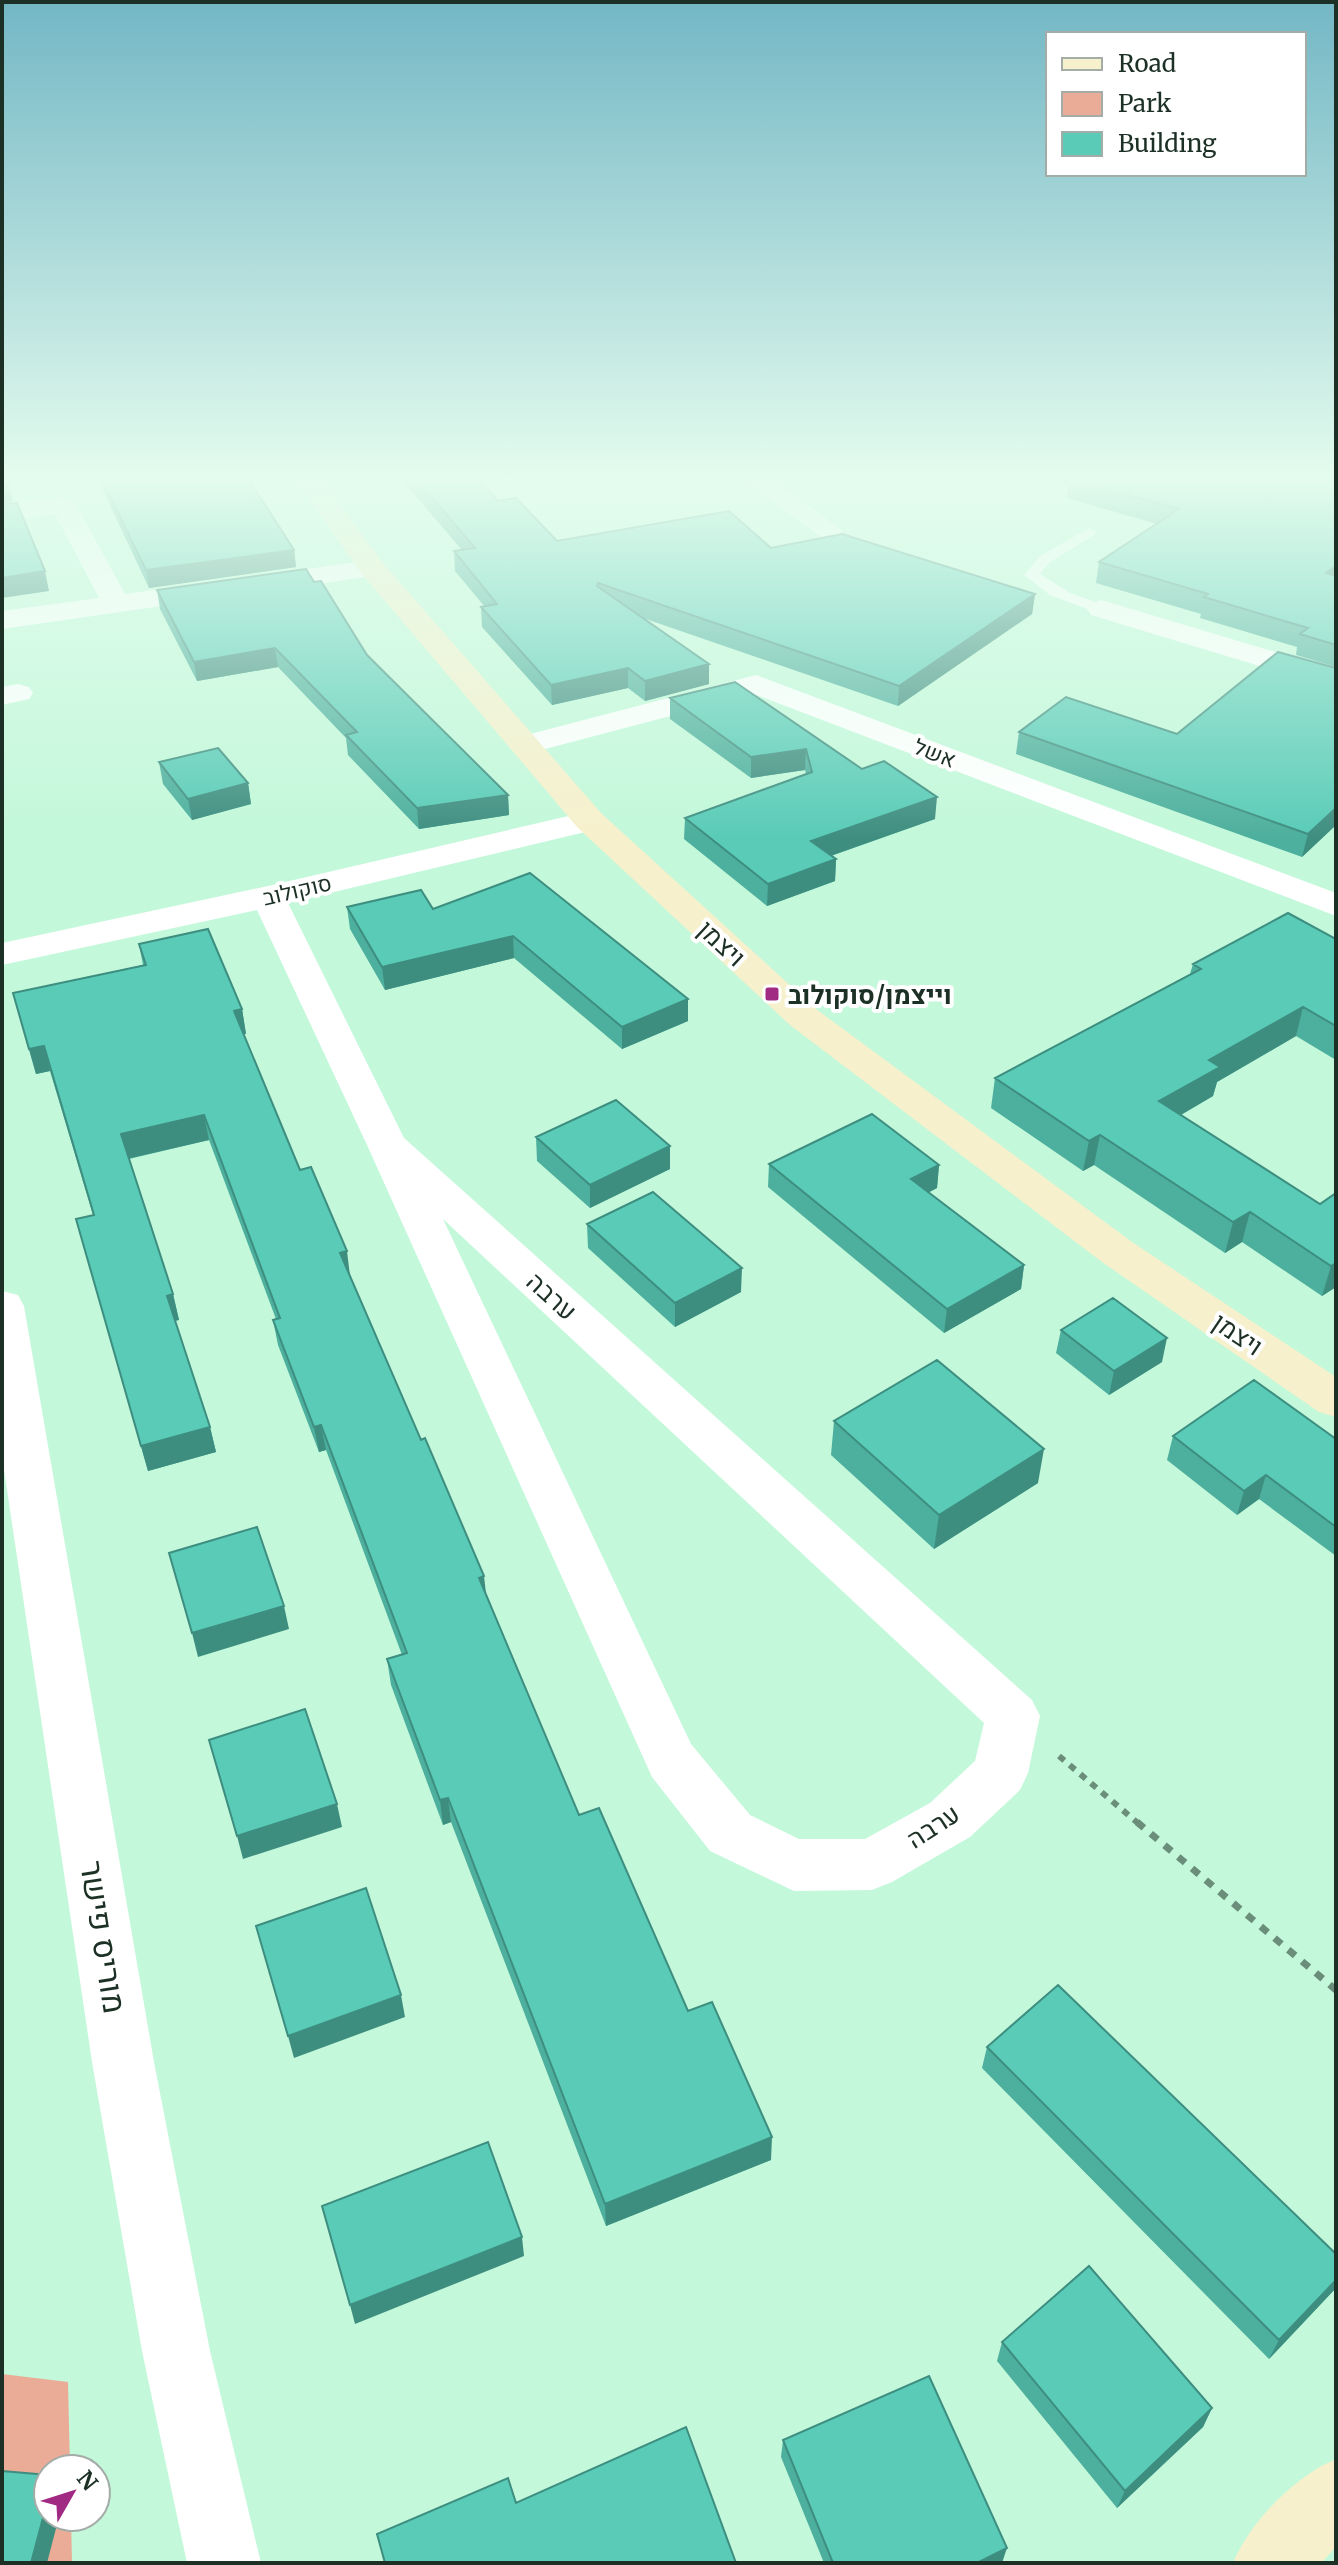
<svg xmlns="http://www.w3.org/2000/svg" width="1338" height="2565" font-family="Merriweather,Heebo,serif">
  <rect width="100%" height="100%" fill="#c3f8da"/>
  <path fill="#eaac96" d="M2 2374 68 2382 70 2469H48V2517H71L72 2563H2Z"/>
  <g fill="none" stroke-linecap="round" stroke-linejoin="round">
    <path stroke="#6a8e7a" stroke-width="6" stroke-dasharray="7 7" stroke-linecap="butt" d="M1059 1756 1139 1824"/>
    <path stroke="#6a8e7a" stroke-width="7" stroke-dasharray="9 9" stroke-linecap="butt" d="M1137 1822 1336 1990"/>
    <path fill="#fff" fill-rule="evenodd" d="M1089 528 1096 532 1094 535 1050 562 1040 574 1070 593 1106 606 1109 609 1101 614 1050 595 1024 575 1040 556Z"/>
    <path fill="#fff" fill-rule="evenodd" d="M744 480H773L843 531 839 537H821Z
      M63 497 72 499 76 505 125 594 372 560 382 562 386 568 382 574 372 576 2 629V611L99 598 55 514 2 521V505Z
      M1101 600 1336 670V689L1091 615 1087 609 1091 603Z
      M756 675 1336 893V916L754 694 526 754 515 752 510 745 515 738Z
      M18 684 29 687 33 693 29 699 2 705V687Z
      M590 811 602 814 607 821 602 828 288 903 404 1138 1032 1700 1040 1716 1028 1773 1020 1790 970 1837 892 1882 872 1890 794 1891 710 1851 652 1777 367 1145 257 910 2 965V943L268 886ZM443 1219 984 1723 975 1761 930 1803 865 1839H799L750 1815 691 1744Z
      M2 1291 18 1295 24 1306 154 2062 210 2351 261 2563H187L142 2351 92 2062 2 1456Z"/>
    <path fill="#f7f0cc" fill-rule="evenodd" d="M296 480H322L382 562 602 814 816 1009 1132 1242 1336 1377V1417L1319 1412 1102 1262 790 1025 578 828 362 574Z
      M1336 2459V2547L1321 2563H1233C1250 2522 1295 2476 1336 2459Z"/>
  </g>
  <path fill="#4daf9d" d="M98 480H249L294 550 296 567 149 588Z
    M402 480H479L498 501 557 541 771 548 1035 594 1032 614 898 706 643 618 709 684 645 701 628 688 552 705 482 627 481 607H485L455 571 454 551 462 550Z
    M1053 480H1336V667L1296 655 1297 647 1200 618 1201 614 1096 583 1099 562 1157 524 1067 498 1068 486Z
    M314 582 367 655 508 795 509 815 419 829 348 755 346 738 278 667 197 681 160 609 157 590Z
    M735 682 935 819 831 856 836 859 835 881 767 906 684 839 685 818 806 774 805 770 751 778 670 719V698Z
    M1019 732 1177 734 1336 825 1302 857 1016 754Z
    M159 762 248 783 251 804 192 820 163 784Z
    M530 873 688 999V1021L622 1049 514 958 385 990 350 929 347 907 433 909Z
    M1336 939V1060L1296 1036 1217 1082 1213 1096 1181 1115 1320 1204 1336 1193V1287L1322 1296 1242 1242 1225 1253 1094 1165 1083 1171 991 1108 995 1078 1190 974 1193 964Z
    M139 944 242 1009 246 1034H243L300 1170 350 1275 579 1815 771 2160 606 2226 451 1822 443 1825 391 1685 387 1659 402 1655 326 1450 319 1452 278 1345 273 1320 276 1319 209 1140 129 1159 173 1294 179 1320 175 1321 210 1427 216 1452 148 1471 76 1219 93 1215 50 1071 36 1074 13 993 143 965Z
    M536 1137 670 1169 590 1208 537 1161Z
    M769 1164 939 1165 937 1188 929 1192 1024 1265 1021 1289 944 1333 768 1187Z
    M587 1224 741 1292 675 1327 588 1248Z
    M1061 1330 1162 1362 1109 1395 1056 1353Z
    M834 1421 1038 1483 934 1549 831 1455Z
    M1173 1436 1336 1439V1556L1259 1499 1237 1515 1167 1460Z
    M987 2047 1336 2254V2288L1269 2359 982 2068Z
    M1002 2342 1212 2408 1203 2427 1117 2508 997 2361Z
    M783 2440 1002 2563H824L781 2457Z"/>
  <path fill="#3e8e80" d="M8 482 13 501 2 503V483Z
    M294 550 296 567 149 588 146 570Z
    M1336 566V583L1326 573Z
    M45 571 49 591 2 598V578Z
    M1035 594 1032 614 898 706 899 686Z
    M275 648 278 667 197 681 194 662Z
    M709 664V684L645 701V681Z
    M628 668V688L552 705 551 685Z
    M806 749 805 770 751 778V757Z
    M248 783 251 804 192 820 188 799Z
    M508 795 509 815 419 829 417 808Z
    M937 797 935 819 810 863 811 841Z
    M1336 808V825L1302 857 1308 834Z
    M836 859 835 881 767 906 768 884Z
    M513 936 514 958 385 990 382 967Z
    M688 999V1021L622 1049V1027Z
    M1303 1007 1296 1036 1217 1082 1213 1096 1153 1131 1159 1101 1209 1060Z
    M242 1009 246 1034 238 1035 234 1011Z
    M44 1046 50 1071 36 1074 29 1049Z
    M204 1115 209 1140 126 1159 121 1134Z
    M1100 1135 1094 1165 1083 1171 1089 1141Z
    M670 1146V1169L590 1208V1185Z
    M939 1165 937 1188 909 1203 911 1179Z
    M1250 1212 1242 1242 1225 1253 1233 1222Z
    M347 1251 350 1276 340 1253Z
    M1336 1263V1287L1322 1296 1331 1266Z
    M1024 1265 1021 1289 944 1333 947 1309Z
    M742 1268 741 1292 675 1327V1303Z
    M173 1294 179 1320 173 1321 167 1296Z
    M1167 1338 1162 1362 1109 1395 1114 1371Z
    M321 1425 326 1450 319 1452 314 1427Z
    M210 1427 216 1452 148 1471 141 1446Z
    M1044 1449 1038 1483 934 1549 939 1515Z
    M1266 1475 1259 1499 1237 1515 1244 1491Z
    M484 1576 487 1602 479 1578Z
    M284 1606 289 1629 198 1657 192 1633Z
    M448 1798 451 1822 443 1825 440 1800Z
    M337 1804 342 1827 243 1859 237 1836Z
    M401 1995 405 2017 294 2058 288 2036Z
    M772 2137 771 2160 606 2226 605 2204Z
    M522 2237 524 2256 355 2324 350 2305Z
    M1336 2280V2288L1269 2359 1279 2340Z
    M1212 2408 1203 2427 1117 2508 1125 2491Z
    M48 2499V2517H59L47 2563H31Z
    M1007 2548 1002 2563H977Z"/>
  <path fill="#59cbb7" stroke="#3e8e80" stroke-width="2" d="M102 480H249L294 550 146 570Z
    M417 480H479L498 501 516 498 557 541 729 511 771 548 842 534 1035 594 899 686 598 583 597 586 709 664 645 681 628 668 551 685 481 607 497 604 454 551 475 548Z
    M1073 480H1336V566L1326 573 1336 576V645L1300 634 1308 628 1204 597 1208 594 1099 562 1179 509Z
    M17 503 45 571 2 578V504Z
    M306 569 314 582 321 581 367 655 508 795 417 808 346 735 357 732 275 648 194 662 157 590Z
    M1278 652 1336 668V808L1308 834 1019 732 1066 697 1177 734Z
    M735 682 862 769 884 761 937 797 811 841 836 859 768 884 685 818 812 772 806 749 751 757 670 698Z
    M218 748 248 783 188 799 159 762Z
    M530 873 688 999 622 1027 513 936 382 967 347 907 421 890 433 909Z
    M1288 913 1336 939V1026L1303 1007 1209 1060 1220 1067 1159 1101 1320 1204 1336 1193V1263L1331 1266 1250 1212 1233 1222 1100 1135 1089 1141 995 1078 1201 969 1193 964Z
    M208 929 242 1009 234 1011 300 1170 311 1167 347 1251 340 1253 421 1440 425 1438 484 1576 479 1578 579 1815 599 1808 688 2011 712 2002 772 2137 605 2204 448 1798 440 1800 387 1659 407 1653 321 1425 314 1427 273 1320 280 1318 204 1115 121 1134 173 1294 167 1296 210 1427 141 1446 76 1219 94 1215 44 1046 29 1049 13 993 146 965 139 944Z
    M616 1100 670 1146 590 1185 536 1137Z
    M872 1114 939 1165 911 1179 1024 1265 947 1309 769 1164Z
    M653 1192 742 1268 675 1303 587 1224Z
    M1113 1298 1167 1338 1114 1371 1061 1330Z
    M937 1360 1044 1449 939 1515 834 1421Z
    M1254 1380 1336 1439V1527L1266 1475 1244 1491 1173 1436Z
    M257 1527 284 1606 192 1633 169 1553Z
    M305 1709 337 1804 237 1836 209 1740Z
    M366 1888 401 1995 288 2036 256 1926Z
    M1058 1985 1336 2254V2280L1279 2340 987 2047Z
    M488 2142 522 2237 350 2305 322 2206Z
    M1089 2266 1212 2408 1125 2491 1002 2342Z
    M929 2376 1007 2548 977 2563H833L783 2440Z
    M686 2427 736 2563H385L377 2534 508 2478 516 2503Z
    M2 2471 48 2475V2499L31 2563H2Z"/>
  <linearGradient id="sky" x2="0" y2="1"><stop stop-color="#73b7c5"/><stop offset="0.57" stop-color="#e4fcee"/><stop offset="1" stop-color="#e4fcee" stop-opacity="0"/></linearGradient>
  <rect width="1338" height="839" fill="url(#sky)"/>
  <rect fill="#a12a83" stroke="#fff" stroke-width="3" x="764" y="986" width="16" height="16" rx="4"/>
  <g text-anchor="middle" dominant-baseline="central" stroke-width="8" stroke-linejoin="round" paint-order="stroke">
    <g font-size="22" fill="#1c3025" stroke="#fff">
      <text transform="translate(935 753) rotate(21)">אשל</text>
      <text transform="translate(297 890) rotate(-13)">סוקולוב</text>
    </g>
    <g font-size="26" fill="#1c3025" stroke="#fff">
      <text transform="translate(722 943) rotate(43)">ויצמן</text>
      <text transform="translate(552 1296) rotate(42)">ערבה</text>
      <text transform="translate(1238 1334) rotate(34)">ויצמן</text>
      <text transform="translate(933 1826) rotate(-33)">ערבה</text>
    </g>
    <g font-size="26" font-weight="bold" fill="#1c3025" stroke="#fff" text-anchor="start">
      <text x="788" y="994">וייצמן/סוקולוב</text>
    </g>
    <g font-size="32" fill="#1c3025" stroke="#fff">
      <text transform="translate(103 1937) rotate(81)">מוריס פישר</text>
    </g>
  </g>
  <rect width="1338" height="2565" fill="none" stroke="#1c3025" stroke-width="8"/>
  <rect x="1046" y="32" width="260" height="144" fill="#ffffff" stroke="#a4aca8" stroke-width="2"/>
  <rect x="1062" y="58" width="40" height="12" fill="#f7f0cc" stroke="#a4aca8" stroke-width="2"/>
  <text x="1118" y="72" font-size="24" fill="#1c3025">Road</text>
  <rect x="1062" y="92" width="40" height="24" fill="#eaac96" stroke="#a4aca8" stroke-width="2"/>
  <text x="1118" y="112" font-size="24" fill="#1c3025">Park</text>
  <rect x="1062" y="132" width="40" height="24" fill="#59cbb7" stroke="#a4aca8" stroke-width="2"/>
  <text x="1118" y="152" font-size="24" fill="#1c3025">Building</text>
  <g transform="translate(72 2493) rotate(51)"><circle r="38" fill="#ffffff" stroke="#a4aca8" stroke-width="2"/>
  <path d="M0-6L14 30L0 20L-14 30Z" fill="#a12a83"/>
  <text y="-12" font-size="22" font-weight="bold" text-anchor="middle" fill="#1c3025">N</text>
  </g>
</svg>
